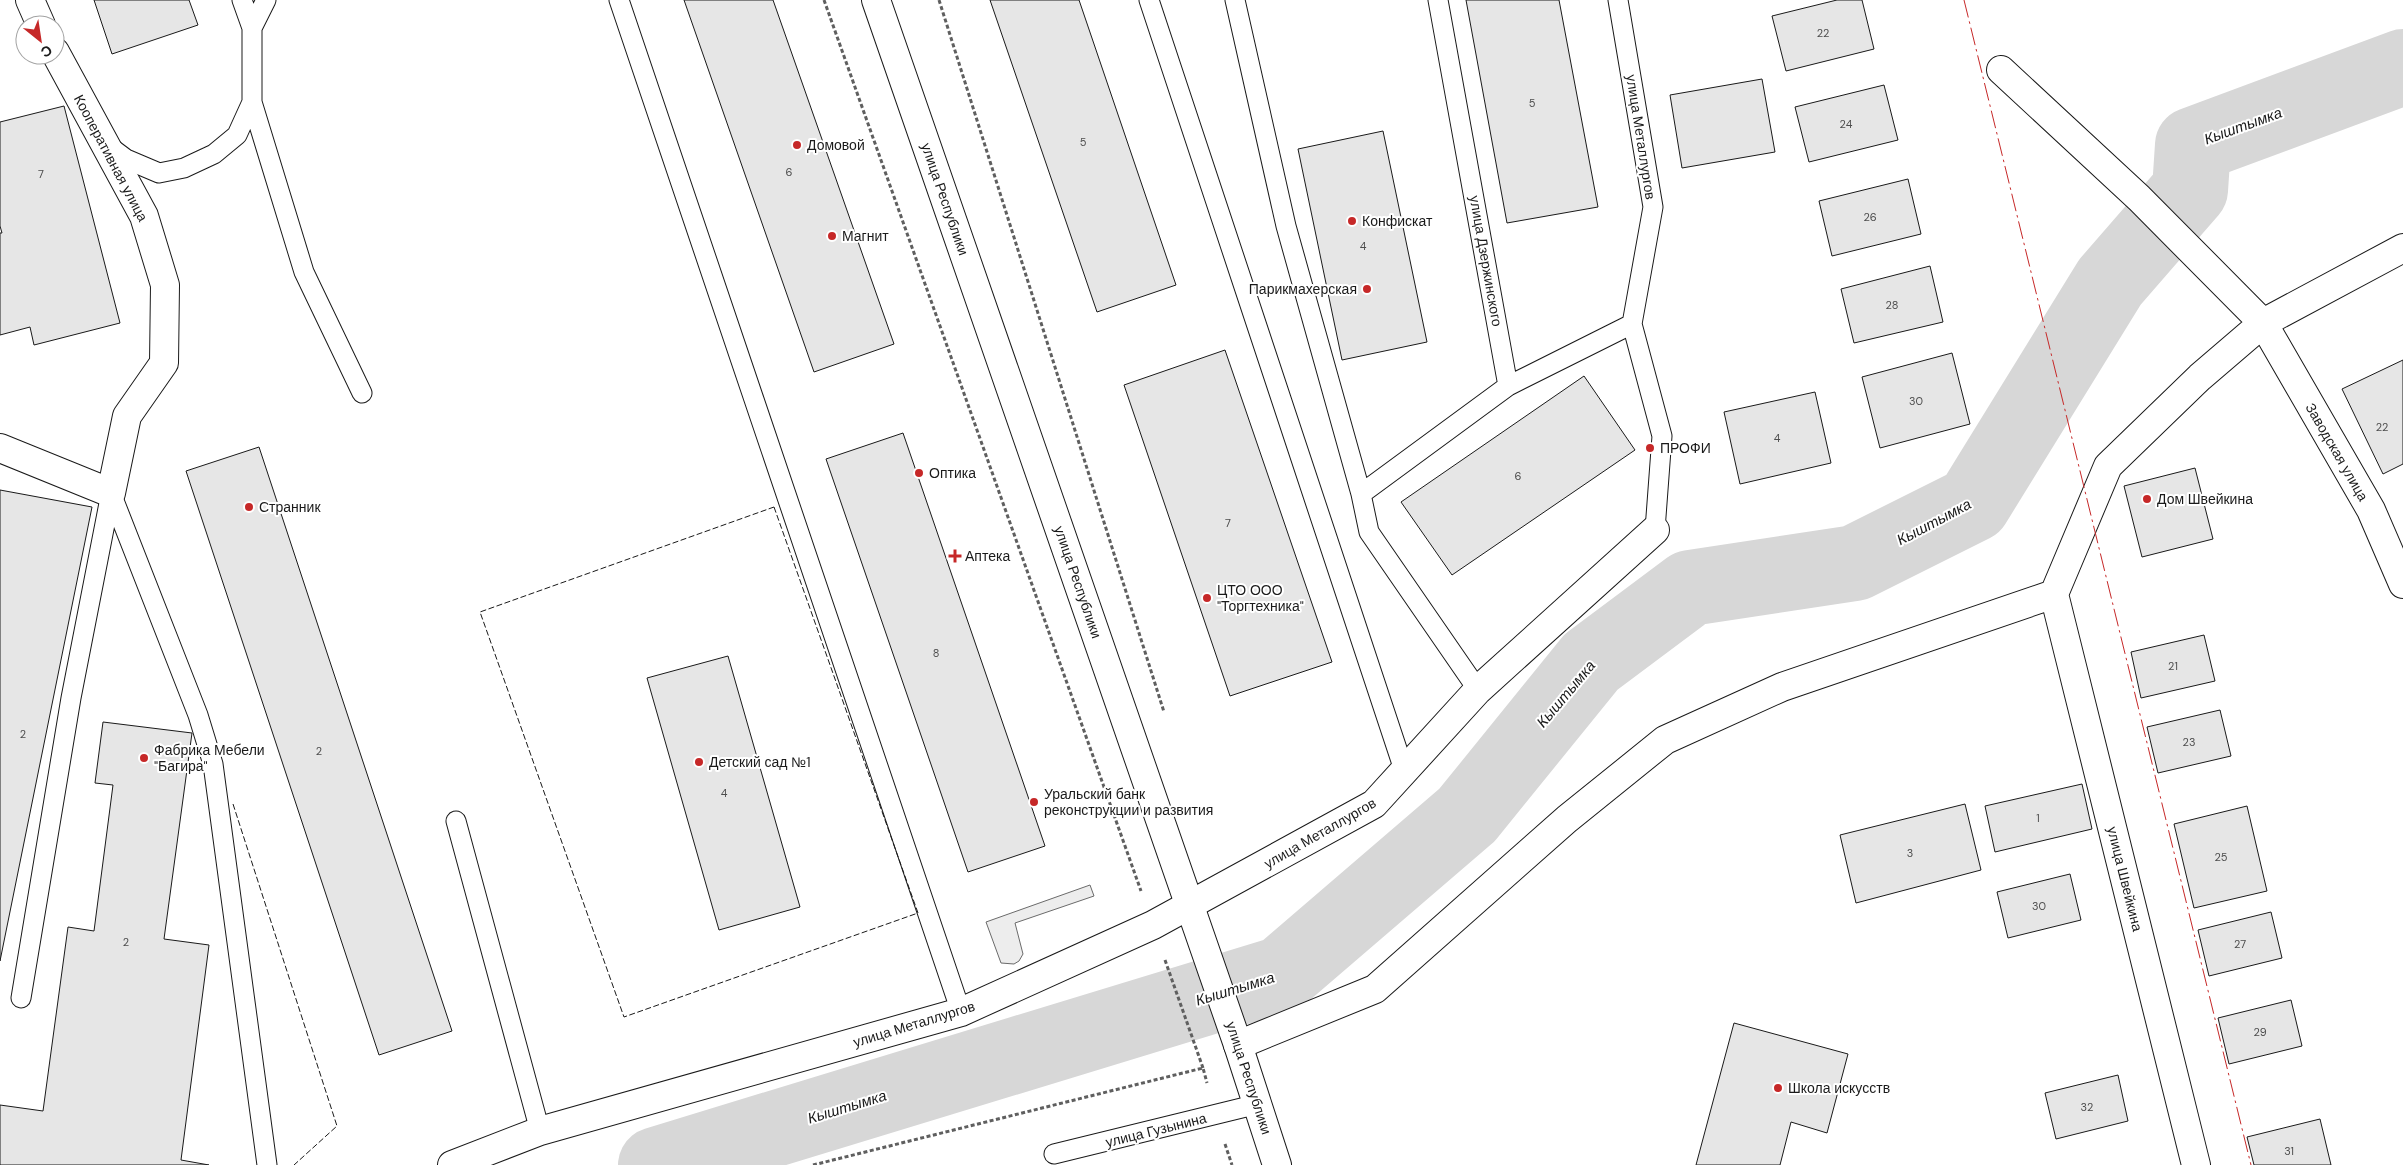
<svg xmlns="http://www.w3.org/2000/svg" width="2403" height="1165" font-family="'DM Sans',sans-serif">
  <rect width="100%" height="100%" fill="#fff"/>
  <path fill="#ededed" stroke="#6a6a6a" d="M1090 885 1094 896 1015 923 1023 954 1019 961 1014 964 1001 963 986 922Z"/>
  <g fill="none" stroke-linecap="round" stroke-linejoin="round">
    <path stroke="#d7d7d7" stroke-width="76" d="M656 1165 1282 974 1467 815 1591 662 1690 588 1855 563 1973 504 2110 282 2190 190 2193 145 2403 67"/>
  </g>
  <path fill="#e6e6e6" stroke="#1a1a1a" d="M94 0H189L198 25 112 54Z
    M684 0H773L894 344 814 372Z
    M990 0H1079L1176 285 1097 312Z
    M1466 0H1559L1598 207 1507 223Z
    M1837 0H1862L1874 49 1786 71 1772 16Z
    M1762 79 1775 152 1682 168 1670 95Z
    M1884 85 1898 140 1809 162 1795 107Z
    M64 106 120 323 34 345 30 327 0 335V233H2L0 226V122Z
    M1383 131 1427 342 1342 360 1298 149Z
    M1908 179 1921 234 1832 256 1819 201Z
    M1930 266 1943 322 1854 343 1841 289Z
    M1225 350 1332 662 1230 696 1124 385Z
    M1952 353 1970 424 1880 448 1862 377Z
    M2403 360V464L2383 474 2342 389Z
    M1584 376 1635 450 1452 575 1401 502Z
    M1815 392 1831 463 1740 484 1724 412Z
    M903 433 1045 846 968 872 826 459Z
    M259 447 452 1031 379 1055 186 471Z
    M2195 468 2213 539 2142 557 2124 486Z
    M0 490 92 507 0 961Z
    M2204 635 2215 681 2141 698 2131 652Z
    M728 656 800 907 719 930 647 678Z
    M2220 710 2231 756 2158 773 2147 727Z
    M103 722 192 733 164 939 209 945 181 1160 209 1165H0V1105L43 1111 68 927 94 931 113 785 95 783Z
    M2082 784 2092 829 1995 852 1985 806Z
    M1965 804 1981 870 1856 903 1840 835Z
    M2247 806 2267 891 2194 908 2174 824Z
    M2070 874 2081 920 2008 938 1997 892Z
    M2271 912 2282 958 2209 976 2198 930Z
    M2291 1000 2302 1046 2229 1064 2218 1018Z
    M1734 1023 1848 1054 1827 1133 1791 1122 1780 1165H1696Z
    M2118 1075 2128 1121 2056 1139 2045 1093Z
    M2320 1119 2331 1165H2254L2247 1137Z"/>
  <g fill="none" stroke-linecap="round" stroke-linejoin="round">
    <g stroke="#1a1a1a" stroke-width="21">
      <path id="service" d="M242 0 252 28
        M619 0 961 1012
        M1149 0 1405 773
        M1235 0 1286 226 1361 494 1369 532 1478 690
        M1438 0 1508 386 1632 324
        M1618 0 1653 207 1632 324 1662 436 1655 530
        M252 102 304 272 362 393
        M110 147 126 159 159 173 184 168 214 154 237 135 252 102V28L266 0
        M1361 494 1508 386
        M456 821 540 1131
        M21 998 71 698 111 493 198 715 213 764 267 1165
        M1054 1154 1258 1104"/>
    </g>
    <g stroke="#1a1a1a" stroke-width="30">
      <path id="minor" d="M30 0 41 25
        M2001 70 2139 198 2263 323 2371 510 2403 584
        M0 448 111 493 127 416 164 363 165 285 144 216 55 52
        M2054 594 2196 1165
        M1238 1045 1375 989 1567 819 1665 740 1782 687 2054 594 2108 466 2200 377 2263 323 2403 248
        M452 1165 540 1131 961 1012 1153 925 1374 804 1478 690 1655 530"/>
    </g>
    <g stroke="#1a1a1a" stroke-width="30">
      <path id="secondary" d="M876 0 1238 1045 1277 1165"/>
    </g>
    <path stroke="#5f5f5f" stroke-width="3" stroke-dasharray="4 2.5" stroke-linecap="butt" d="M824 0 1141 891
      M939 0 1164 712
      M1165 960 1203 1068
      M1225 1144 1232 1165
      M813 1165 1203 1068 1207 1083"/>
    <use href="#service" stroke="#fff" stroke-width="19"/>
    <use href="#minor" stroke="#fff" stroke-width="28"/>
    <use href="#secondary" stroke="#fff" stroke-width="28"/>
    <path stroke="#1a1a1a" stroke-width="1" stroke-dasharray="6 2.5" stroke-linecap="butt" d="M774 507 918 913 624 1017 480 612Z
      M233 804 337 1126 294 1165"/>
    <path stroke="#c62828" stroke-width="1" stroke-dasharray="18 4 2.5 4" stroke-linecap="butt" d="M1964 0 2251 1165"/>
  </g>
  <g fill="#c62828" stroke="#fff" stroke-width="2">
    <circle cx="797" cy="145" r="5"/>
    <circle cx="1352" cy="221" r="5"/>
    <circle cx="832" cy="236" r="5"/>
    <circle cx="1367" cy="289" r="5"/>
    <circle cx="1650" cy="448" r="5"/>
    <circle cx="919" cy="473" r="5"/>
    <circle cx="2147" cy="499" r="5"/>
    <circle cx="249" cy="507" r="5"/>
    <path d="M952.5 548.5h5v5h5v5h-5v5h-5v-5h-5v-5h5z"/>
    <circle cx="1207" cy="598" r="5"/>
    <circle cx="144" cy="758" r="5"/>
    <circle cx="699" cy="762" r="5"/>
    <circle cx="1034" cy="802" r="5"/>
    <circle cx="1778" cy="1088" r="5"/>
  </g>
  <g text-anchor="middle" dominant-baseline="central" stroke-width="4" stroke-linejoin="round" paint-order="stroke">
    <g font-size="11" fill="#4d4d4d">
      <text x="1823" y="33">22</text>
      <text x="1532" y="103">5</text>
      <text x="1846" y="124">24</text>
      <text x="1083" y="142">5</text>
      <text x="789" y="172">6</text>
      <text x="41" y="174">7</text>
      <text x="1870" y="217">26</text>
      <text x="1363" y="246">4</text>
      <text x="1892" y="305">28</text>
      <text x="1916" y="401">30</text>
      <text x="2382" y="427">22</text>
      <text x="1777" y="438">4</text>
      <text x="1518" y="476">6</text>
      <text x="1228" y="523">7</text>
      <text x="936" y="653">8</text>
      <text x="2173" y="666">21</text>
      <text x="23" y="734">2</text>
      <text x="2189" y="742">23</text>
      <text x="319" y="751">2</text>
      <text x="724" y="793">4</text>
      <text x="2038" y="818">1</text>
      <text x="1910" y="853">3</text>
      <text x="2221" y="857">25</text>
      <text x="2039" y="906">30</text>
      <text x="126" y="942">2</text>
      <text x="2240" y="944">27</text>
      <text x="2260" y="1032">29</text>
      <text x="2087" y="1107">32</text>
      <text x="2289" y="1151">31</text>
    </g>
    <g font-size="14" fill="#1a1a1a" stroke="#fff">
      <text transform="translate(1641 137) rotate(81)">улица Металлургов</text>
      <text transform="translate(111 158) rotate(62)">Кооперативная улица</text>
      <text transform="translate(945 199) rotate(71)">улица Республики</text>
      <text transform="translate(1486 261) rotate(80)">улица Дзержинского</text>
      <text transform="translate(2337 452) rotate(60)">Заводская улица</text>
      <text transform="translate(1078 582) rotate(71)">улица Республики</text>
      <text transform="translate(1320 833) rotate(-30)">улица Металлургов</text>
      <text transform="translate(2125 879) rotate(76)">улица Швейкина</text>
      <text transform="translate(914 1024) rotate(-17)">улица Металлургов</text>
      <text transform="translate(1249 1078) rotate(72)">улица Республики</text>
      <text transform="translate(1156 1130) rotate(-14)">улица Гузынина</text>
    </g>
    <g font-size="14" fill="#1a1a1a" stroke="#fff" text-anchor="start">
      <text x="807" y="145">Домовой</text>
      <text x="1362" y="221">Конфискат</text>
      <text x="842" y="236">Магнит</text>
      <text x="1357" y="289" text-anchor="end">Парикмахерская</text>
      <text x="1660" y="448">ПРОФИ</text>
      <text x="929" y="473">Оптика</text>
      <text x="2157" y="499">Дом Швейкина</text>
      <text x="259" y="507">Странник</text>
      <text x="965" y="556">Аптека</text>
      <text x="1217" y="590">ЦТО ООО<tspan x="1217" dy="16">"Торгтехника"</tspan></text>
      <text x="154" y="750">Фабрика Мебели<tspan x="154" dy="16">"Багира"</tspan></text>
      <text x="709" y="762">Детский сад №1</text>
      <text x="1044" y="794">Уральский банк<tspan x="1044" dy="16">реконструкции и развития</tspan></text>
      <text x="1788" y="1088">Школа искусств</text>
    </g>
    <g font-size="15" font-style="italic" fill="#1a1a1a" stroke="#fff">
      <text transform="translate(2243 126) rotate(-20)">Кыштымка</text>
      <text transform="translate(1934 522) rotate(-28)">Кыштымка</text>
      <text transform="translate(1566 694) rotate(-50)">Кыштымка</text>
      <text transform="translate(1235 989) rotate(-17)">Кыштымка</text>
      <text transform="translate(847 1107) rotate(-17)">Кыштымка</text>
    </g>
  </g>
  <g transform="translate(40 40) rotate(150)"><circle r="24" fill="#ffffff" stroke="#a3a3a3"/>
  <path d="M0-4L9 19L0 12L-9 19Z" fill="#c62828"/>
  <text y="-8" font-size="14" font-weight="bold" text-anchor="middle" fill="#1a1a1a">С</text>
  </g>
</svg>
